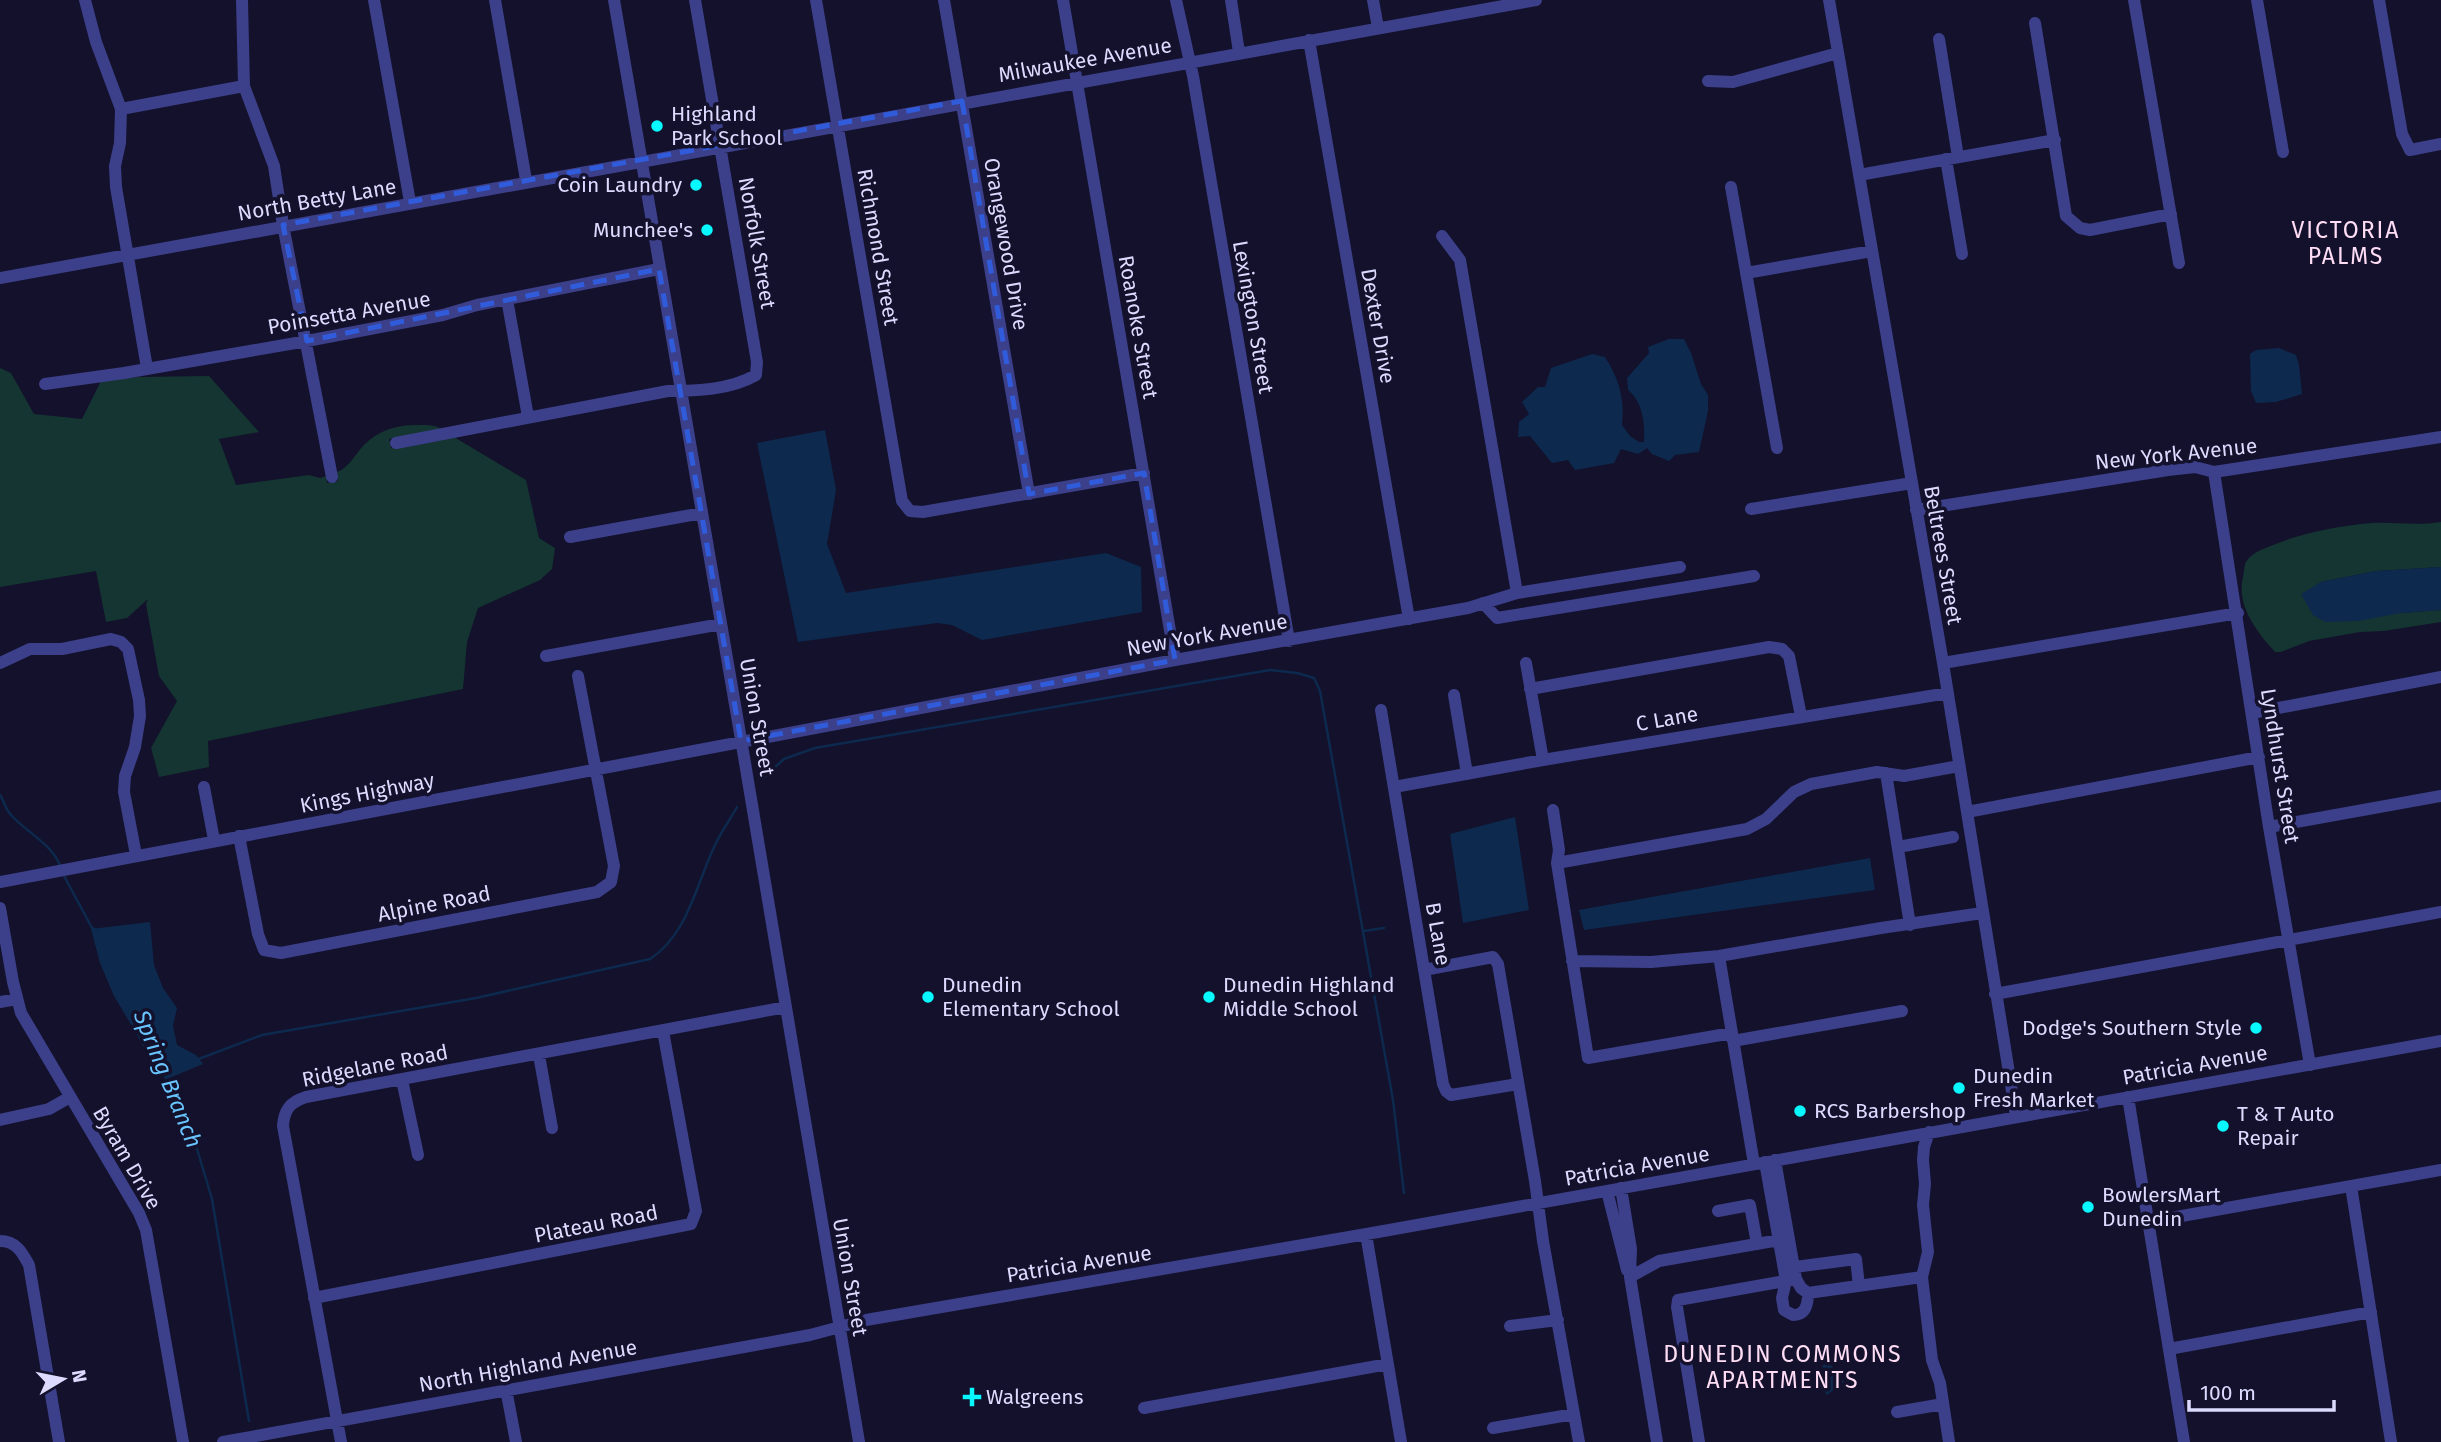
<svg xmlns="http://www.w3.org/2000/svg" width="2441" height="1442" font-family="'Fira Sans',sans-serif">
  <rect width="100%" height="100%" fill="#13112b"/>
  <path fill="#143531" d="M0 368 11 373 34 414 82 419 101 381 138 377 209 376 259 432 219 439 236 485 309 475 320 478 326 476 327 483 338 481 337 472C349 468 355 454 364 445 378 431 395 425 415 425 424 425 434 424 442 429L389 439 391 448 454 437 526 480 539 538 555 548 552 569 540 580 478 608 467 642 463 689 208 741 209 767 159 777 151 748 177 701 159 676 146 604 148 599 127 618 106 622 96 571 0 587Z
    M2441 522V567L2376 571 2321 582 2401 613 2441 610V622L2384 631 2360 632 2309 641 2281 652H2275C2257 632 2236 606 2243 577 2244 573 2244 565 2246 562 2252 552 2264 549 2273 545 2305 532 2338 526 2372 523 2396 522 2417 526 2441 522Z"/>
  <path fill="#0d2a4e" d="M1669 339H1684L1691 353 1701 384 1708 395V411L1699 452 1675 455 1669 461 1652 454 1647 448 1638 454 1621 449 1614 463 1575 470 1568 460 1552 463 1530 436 1518 437 1519 422 1529 414 1522 402 1538 387H1545L1551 368 1592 354 1605 357C1619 379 1625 399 1622 425L1630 436 1639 442H1644C1645 424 1643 402 1628 390L1627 378 1649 353 1648 347Z
    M2279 348 2296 355 2299 365 2302 394 2276 402 2256 403 2251 391 2250 354 2256 350Z
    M825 430 836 490 827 544 846 593 1106 553 1141 567 1142 612 982 640 952 625 937 623 798 642 757 443Z
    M2441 567V610L2401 613 2358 621 2325 622 2313 615 2301 594 2321 582 2376 571Z
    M1515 817 1529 910 1463 923 1450 834Z
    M1870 858 1875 890 1584 930 1579 910Z
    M150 922 154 965 163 988 177 1008 173 1026 177 1045 196 1055 203 1064 167 1079 154 1068 135 1031 114 996 100 963 91 929Z
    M1828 1361 1844 1382 1827 1395 1822 1388 1828 1384 1824 1378 1828 1374 1822 1366Z"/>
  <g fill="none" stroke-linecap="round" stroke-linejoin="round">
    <path stroke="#0d2a4e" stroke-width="2.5" d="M762 779 784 759 815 748 1270 670 1297 673 1314 678 1320 691 1393 1100 1404 1193
      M0 795C4 801 6 810 11 815 27 833 53 844 61 868
      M63 874 92 928 97 930
      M1364 931 1384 928
      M196 1060 262 1035 476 998 650 959C689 934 697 880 717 841 723 829 731 818 737 807
      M165 1076 191 1129 212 1199 249 1421"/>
    <path stroke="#3c3f89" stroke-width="12" d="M85 0 96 42 121 109 120 143 115 166 116 187 147 368
      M242 0 244 86 274 166 283 225 332 477
      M374 0 410 202
      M495 0 526 180
      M614 0 744 757 859 1442
      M816 0 902 501 910 511 923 512 1144 473
      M944 0 1029 494
      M1063 0 1175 660
      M1176 0 1193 76 1289 641
      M1231 0 1239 52
      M1373 0 1378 28
      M1829 0 1943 663 2016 1116
      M2134 0 2179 263
      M2257 0 2283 152
      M2379 0 2402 134 2410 150 2441 144
      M2035 23 2066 216 2080 228 2090 230 2171 214
      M1939 39 1958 157
      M1309 40 1409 619
      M1708 81 1733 82 1838 53
      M121 109 244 86
      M1946 159 1962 254
      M1859 175 2055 140
      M1731 187 1777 448
      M1442 236 1460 260 1517 593
      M1746 273 1872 251
      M0 278C512 183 1024 90 1536 0
      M507 299 528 417
      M45 384 124 373 307 341 443 315 477 305 659 269
      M396 443 668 391C696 391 730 390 756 375L757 362 695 0
      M2214 472 2269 827 2310 1065
      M1751 509 1912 483
      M1916 510 2168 470 2195 467 2214 472 2441 437
      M570 537 702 513
      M1483 603 1497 618 1754 576
      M546 656 721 624
      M0 663 30 649H62L111 639 121 642 128 649 139 700 140 716 135 747 125 776 124 792 136 855
      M1526 663 1543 760
      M1943 663 2238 613
      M1530 689 1769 647 1782 649 1789 656 1801 716
      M1454 695 1467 774
      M1381 710 1443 1084 1446 1091 1451 1095 1518 1084
      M2252 713 2441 677
      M1886 773 1910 925
      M204 787 214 840
      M1394 787 1543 760 1948 693
      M1553 810 1559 850 1557 863 1588 1058 1732 1033
      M1967 812 2259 757
      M2269 827 2441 796
      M239 836 258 934 264 950 281 953 597 892 611 882 614 866 578 676
      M1898 847 1953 837
      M1557 863 1747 829 1766 819 1794 792 1811 784 1877 772 1904 776 1959 766
      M0 882 1175 660 1468 608 1517 593 1680 567
      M0 908 13 982 21 1013 139 1213 146 1230 183 1442
      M1719 956 1754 1164
      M1572 961 1651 962 1719 956 1881 928 1982 913
      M1424 970 1493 957 1498 964 1535 1181 1543 1241 1579 1442
      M1995 994 2441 912
      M0 1002 17 999
      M1733 1041 1902 1011
      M539 1055 552 1128
      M402 1080 418 1155
      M2128 1097 2184 1442
      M0 1120 49 1109 70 1097
      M1929 1132 1924 1147 1923 1160 1925 1184 1923 1205 1928 1252 1922 1277 1932 1360 1940 1383 1949 1442
      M1775 1160 1796 1279 1801 1288 1808 1293 1922 1277
      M1765 1162 1786 1281 1782 1298 1784 1310 1793 1315C1806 1315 1808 1304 1808 1293
      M2351 1186 2391 1442
      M1621 1188 1631 1249 1630 1277 1657 1442
      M1607 1191 1627 1270
      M1718 1211 1750 1205 1757 1244
      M2148 1222 2441 1170
      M1366 1234 1401 1442
      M0 1241C16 1241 22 1252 29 1265L59 1442
      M1795 1267 1856 1259 1859 1286
      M1630 1277 1659 1261 1785 1239
      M314 1298 691 1224 696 1211 663 1031
      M1510 1326 1558 1320
      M2169 1349 2371 1312
      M506 1389 516 1442
      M1144 1408 1388 1364
      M1897 1412 1943 1404
      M1493 1428 1574 1414
      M223 1442 810 1335 866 1320 1378 1232 2441 1041
      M341 1442 283 1126C284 1110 290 1102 306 1097L786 1007
      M1699 1442 1677 1307 1678 1300 1796 1279"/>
  </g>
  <path fill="none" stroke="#305cdc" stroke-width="5" stroke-dasharray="14 9" stroke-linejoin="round" d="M962 101 1029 494 1144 473 1175 660 741 741 659 269 307 341 283 225Z"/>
  <g fill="#07f9ff" stroke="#13112b" stroke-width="2.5">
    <circle cx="657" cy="126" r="7"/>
    <circle cx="696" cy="185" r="7"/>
    <circle cx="707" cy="230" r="7"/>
    <circle cx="928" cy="997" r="7"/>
    <circle cx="1209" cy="997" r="7"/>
    <circle cx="2256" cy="1028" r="7"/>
    <circle cx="1959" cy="1088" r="7"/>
    <circle cx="1800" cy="1111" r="7"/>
    <circle cx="2223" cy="1126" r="7"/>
    <circle cx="2088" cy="1207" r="7"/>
    <path d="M968.5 1386.5h7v7h7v7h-7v7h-7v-7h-7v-7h7z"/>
  </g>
  <g text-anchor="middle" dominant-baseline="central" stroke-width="7" stroke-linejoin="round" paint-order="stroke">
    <g font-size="21" fill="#dcdbff" stroke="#13112b">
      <text transform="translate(1085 60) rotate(-10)">Milwaukee Avenue</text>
      <text transform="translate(317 200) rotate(-10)">North Betty Lane</text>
      <text transform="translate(757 243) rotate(80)">Norfolk Street</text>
      <text transform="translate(1006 244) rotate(80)">Orangewood Drive</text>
      <text transform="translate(878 247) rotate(80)">Richmond Street</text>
      <text transform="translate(349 313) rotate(-10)">Poinsetta Avenue</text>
      <text transform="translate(1253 317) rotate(80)">Lexington Street</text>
      <text transform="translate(1378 326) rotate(80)">Dexter Drive</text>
      <text transform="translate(1138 327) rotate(80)">Roanoke Street</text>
      <text transform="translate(2176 454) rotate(-6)">New York Avenue</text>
      <text transform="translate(1943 555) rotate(80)">Beltrees Street</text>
      <text transform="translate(1207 635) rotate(-10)">New York Avenue</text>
      <text transform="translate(757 717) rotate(80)">Union Street</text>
      <text transform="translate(1667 719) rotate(-10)">C Lane</text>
      <text transform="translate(2280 766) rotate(81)">Lyndhurst Street</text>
      <text transform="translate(367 793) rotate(-11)">Kings Highway</text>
      <text transform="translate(434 904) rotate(-11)">Alpine Road</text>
      <text transform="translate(1438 934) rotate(80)">B Lane</text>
      <text transform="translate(2195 1065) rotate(-10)">Patricia Avenue</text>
      <text transform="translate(375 1066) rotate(-11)">Ridgelane Road</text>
      <text transform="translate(127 1158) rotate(60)">Byram Drive</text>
      <text transform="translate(1637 1166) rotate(-10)">Patricia Avenue</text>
      <text transform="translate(596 1224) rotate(-11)">Plateau Road</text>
      <text transform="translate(1079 1264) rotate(-9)">Patricia Avenue</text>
      <text transform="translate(850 1277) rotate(80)">Union Street</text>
      <text transform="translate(528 1366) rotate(-10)">North Highland Avenue</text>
    </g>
    <g font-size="21" fill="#dcdbff" stroke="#13112b" text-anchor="start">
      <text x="671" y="114">Highland<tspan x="671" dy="24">Park School</tspan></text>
      <text x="682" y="185" text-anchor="end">Coin Laundry</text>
      <text x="693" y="230" text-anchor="end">Munchee's</text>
      <text x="942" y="985">Dunedin<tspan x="942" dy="24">Elementary School</tspan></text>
      <text x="1223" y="985">Dunedin Highland<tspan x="1223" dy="24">Middle School</tspan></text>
      <text x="2242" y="1028" text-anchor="end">Dodge's Southern Style</text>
      <text x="1973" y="1076">Dunedin<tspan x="1973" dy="24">Fresh Market</tspan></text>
      <text x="1814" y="1111">RCS Barbershop</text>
      <text x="2237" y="1114">T &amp; T Auto<tspan x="2237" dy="24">Repair</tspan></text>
      <text x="2102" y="1195">BowlersMart<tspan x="2102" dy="24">Dunedin</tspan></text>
      <text x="986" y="1397">Walgreens</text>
    </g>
    <g font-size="23" letter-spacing="2" fill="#ffddf5" stroke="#13112b">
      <text x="2346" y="230">VICTORIA<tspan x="2346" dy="26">PALMS</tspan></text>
      <text x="1783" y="1354">DUNEDIN COMMONS<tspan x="1783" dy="26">APARTMENTS</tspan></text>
    </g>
    <g font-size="23" font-style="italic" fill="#69c5ff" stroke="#13112b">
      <text transform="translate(168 1079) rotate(68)">Spring Branch</text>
    </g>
  </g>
  <g transform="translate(63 1379) rotate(80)" stroke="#13112b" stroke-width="5" paint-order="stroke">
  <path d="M0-5L12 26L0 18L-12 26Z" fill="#dcdbff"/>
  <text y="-10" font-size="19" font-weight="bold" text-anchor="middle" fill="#dcdbff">N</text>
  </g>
  <path d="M2189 1400v10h145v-10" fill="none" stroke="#dcdbff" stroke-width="3.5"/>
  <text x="2200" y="1400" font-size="21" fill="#dcdbff" stroke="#13112b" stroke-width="5" paint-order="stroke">100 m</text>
</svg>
